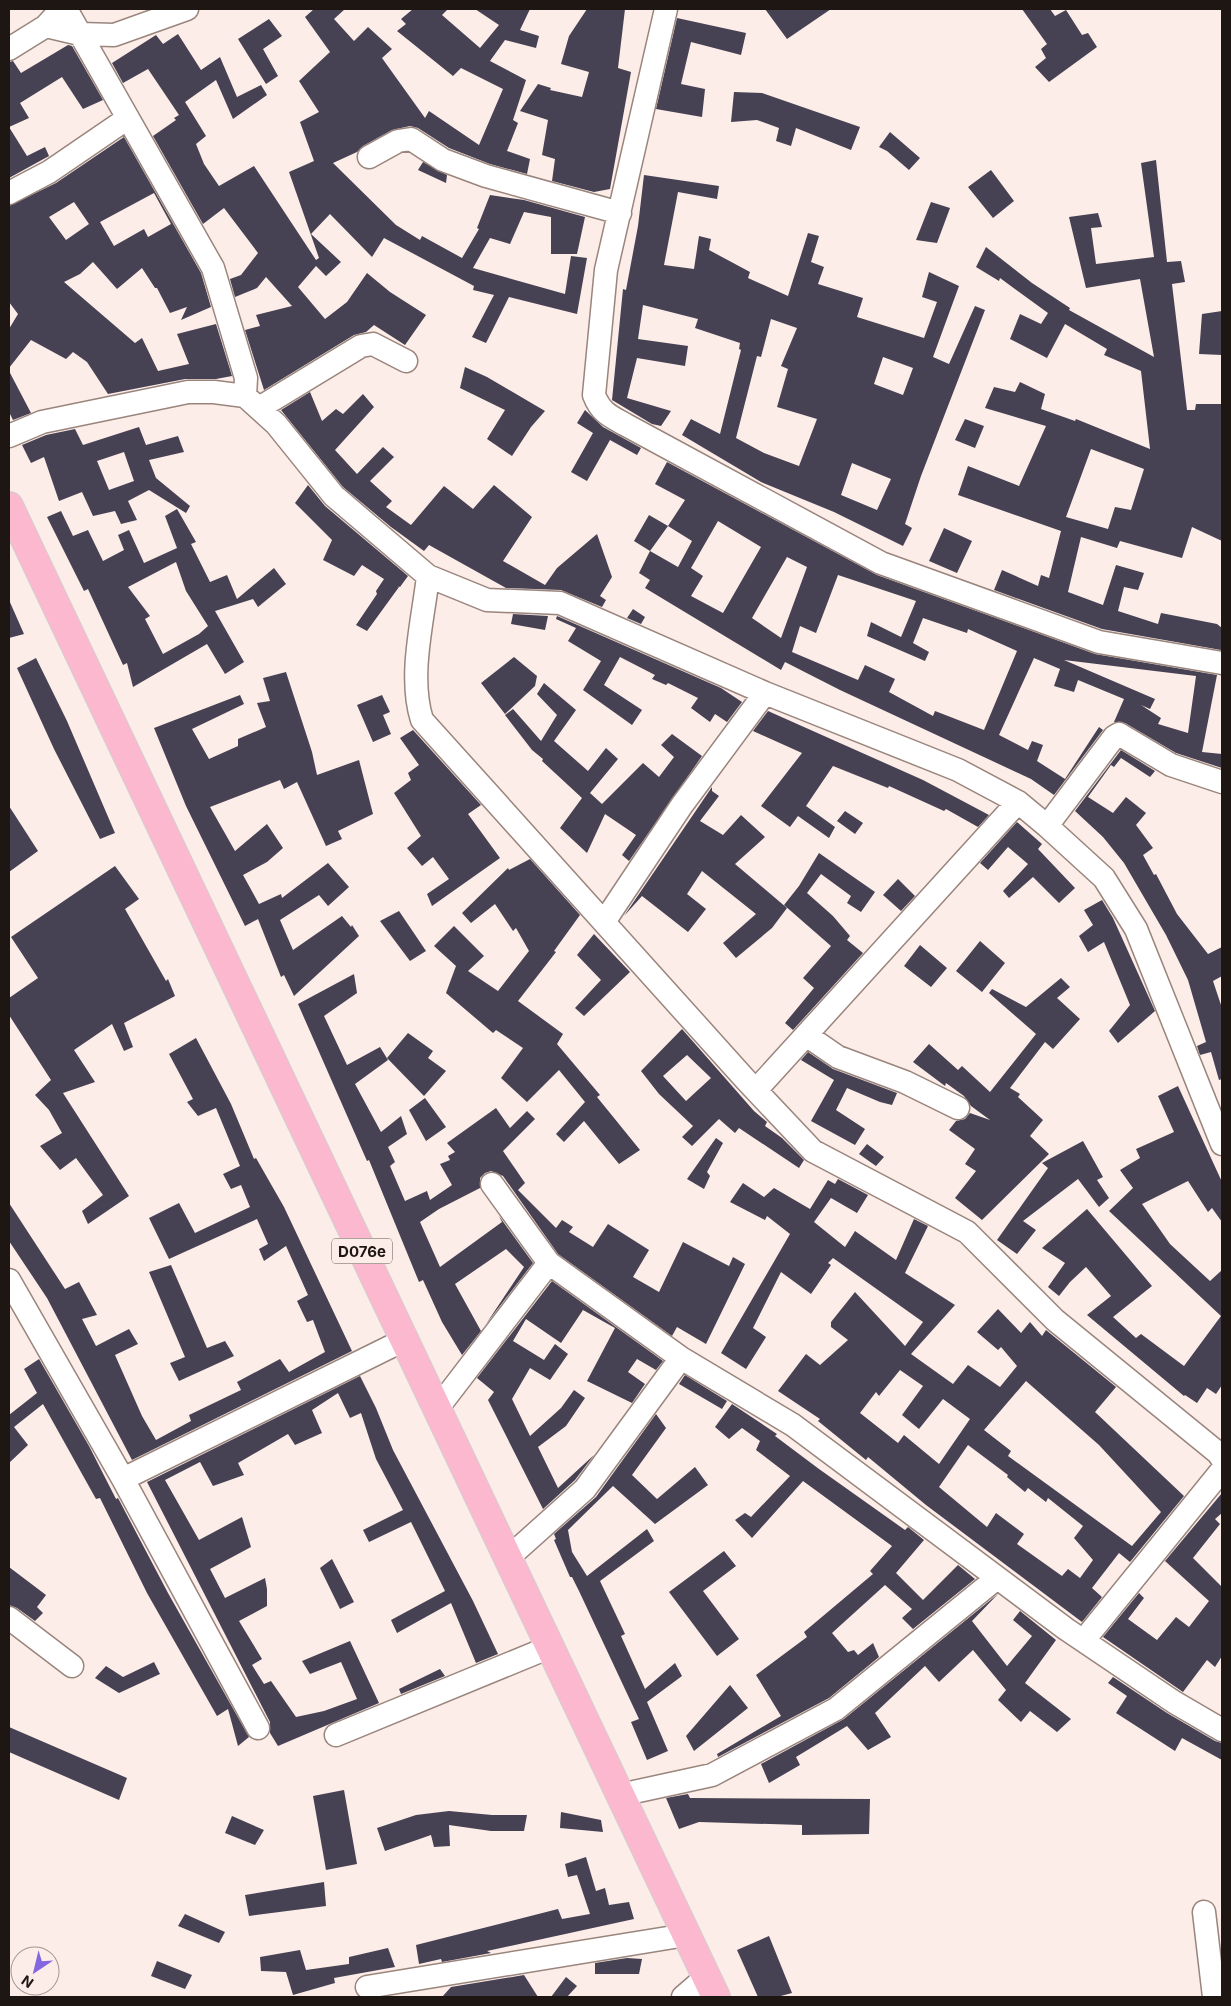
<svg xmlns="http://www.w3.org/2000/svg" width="1231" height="2006" font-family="Inter,sans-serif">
  <rect width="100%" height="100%" fill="#fcede8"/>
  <path fill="#464153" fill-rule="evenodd" d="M314 9H345L334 19 354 41 368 27 392 49 382 58 425 118 429 111 479 145 503 89 461 68 453 76 397 31 406 24 401 19 413 9H448L442 15 480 48 499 25 475 9H530L520 30 539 36 536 48 505 40 490 61 526 80 513 120 518 123 507 151 530 159 527 174 490 164 449 148 418 128 410 126 392 130 363 146 357 152 333 163 396 225 420 240 422 236 462 258 479 229 477 228 490 195 524 200 585 217 577 254H551V217L524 212 510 244 490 238 473 268 565 294 571 256 587 258 577 314 509 297 486 343 472 337 494 295 473 290 474 286 384 238 372 257 330 214 311 234 341 262 326 276 316 266 298 287 325 319 347 302 367 273 390 292 426 315 405 345 374 325 366 332 354 335 264 390 245 330 260 326 256 315 292 306 266 277 257 288 235 297 230 279 241 275 258 253 224 208 203 224 153 136 176 120 174 118 179 115 148 69 123 83 112 63 156 35 163 44 178 34 201 70 220 57 237 97 261 85 267 95 233 119 216 80 185 102 206 136 196 144 204 164 219 186 254 166 316 260 319 258 289 172 314 161 300 122 319 112 299 81 330 52 305 17Z
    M587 9H625L618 68 631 72 610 189 594 192 552 181 555 159 542 155 548 120 520 111 538 84 551 88 550 90 582 97 589 72 561 64 569 36Z
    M765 9H831L787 39Z
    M1022 9H1050L1055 16 1066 10 1082 35 1088 33 1097 47 1049 82 1035 67 1046 58 1041 49 1047 44Z
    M677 18 746 33 741 55 691 42 681 84 705 89 702 117 656 109Z
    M269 19 282 36 263 49 278 76 266 84 238 39Z
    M68 45 72 46 103 100 83 109 62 77 20 103 29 118 9 127 27 156 45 147 49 156 9 178V62L13 61 21 73Z
    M734 92 762 93 860 127 851 150 796 128 791 146 776 141 779 128 757 120 731 122Z
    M890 132 920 158 909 170 887 151 879 147Z
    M124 137 201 273 211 307 181 320 187 307 170 313 157 288H155L142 268 117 289 93 262 80 274 64 282 135 343 142 338 158 371 189 364 177 334 216 324 232 376 216 379H185L108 394 87 362 73 352 66 359 31 340 9 368V329L18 314 9 302V206L56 183ZM154 193 171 224 148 237 144 229 114 246 100 222ZM74 202 89 224 66 240 49 217Z
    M1156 160 1167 262 1181 261 1185 282 1172 284 1187 410H1195L1196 404H1222V541L1192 527 1182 558 1120 541 1117 548 1081 537 1068 592 1103 605 1116 565 1144 573 1138 590 1124 587 1118 611 1158 624 1161 613 1217 624 1222 628 1221 650 1102 629 994 590 1002 570 1038 586 1041 575 1049 578 1061 531 958 495 968 466 1019 486 1046 426 985 408 994 387 1015 392 1020 382 1045 394 1041 409 1075 421 1076 419 1150 449 1141 371 1104 355 1107 349 1065 324 1047 358 1010 339 1020 314 1041 324 1048 313 1000 278 999 281 976 267 986 247 1032 283 1070 308 1069 310 1154 357 1140 279 1086 288 1069 217 1098 213 1102 227 1091 228 1096 264 1154 257 1141 163ZM1091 449 1144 469 1131 510 1115 507 1108 529 1066 517Z
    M423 162 447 175 446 183 418 170Z
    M991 170 1014 201 993 218 968 187Z
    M644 175 719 186 717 199 678 192 664 265 694 269 699 236 711 239 709 250 750 272 748 278 788 296 808 233 819 236 811 262 824 267 818 284 863 298 857 317 924 338 937 302 922 297 929 272 959 286 933 357 949 364 975 306 985 310 921 476 905 524 912 528 903 546 834 512 761 482 682 435 691 419 720 434 741 350 739 349 740 343 695 328 698 319 643 305 638 339 688 346 685 366 637 358 627 398 671 411 661 426 652 424 612 400 623 289 626 290 638 226ZM771 319 797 328 781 366 788 369 777 407 817 419 799 466 764 453 736 438 757 356 761 357ZM883 357 913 368 903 395 874 384ZM852 463 891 479 877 510 841 495Z
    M931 202 950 208 937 243 916 240Z
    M1222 311V355L1199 354 1202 314Z
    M465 367 487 377 545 411 531 427 512 456 487 439 505 410 460 388Z
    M9 371 31 413 13 420 9 412Z
    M310 392 322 421 336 409 343 414 363 394 374 407 335 450 357 474 383 447 394 457 370 481 392 501 386 507 411 525 444 486 473 509 494 485 532 517 503 561 545 585 557 568 597 534 612 577 600 596 606 600 602 607 561 590 506 588 429 545 424 551 391 527 343 487 281 410Z
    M585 410 603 427 641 448 637 455 610 440 587 481 571 472 593 433 577 423Z
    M965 419 984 426 975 448 955 440Z
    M139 427 146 445 178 436 184 452 149 460 156 478 190 506 186 513 149 490 128 501 137 520 121 524 115 511 93 516 82 492 59 501 44 457 31 463 22 445 46 435 75 429 83 445ZM124 452 134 481 109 490 97 461Z
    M667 462 877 575 1095 654 1217 675 1202 752 1222 754V768L1176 753 1125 723 1114 722 1124 699 1078 680 1074 692 1054 686 1060 669 1034 658 999 735 1028 750 1032 741 1043 745 1037 761 1065 779 1099 727 1103 730 1054 795 1031 779 840 690 785 662 781 670 645 588 650 580 639 573 650 551 634 541 649 515 668 526 685 500 655 484ZM718 521 761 547 723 613 691 596 703 576 691 568ZM668 526 692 541 678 567 650 551ZM787 557 807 567 781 638 752 618ZM838 575 916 601 901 637 871 622 867 636 925 661 929 652 913 643 923 618 967 633 968 629 1017 651 984 730 935 711 933 716 889 692 895 679 865 665 858 680 792 652 800 626 816 633ZM1064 660 1196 676 1188 733 1158 724 1161 718 1141 705 1150 709 1155 699Z
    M308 485 325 506 408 576 400 587 397 586 399 587 367 631 356 625 377 594 376 591 384 579 362 565 354 576 323 560 332 540 295 503Z
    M177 509 196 542 191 544 210 582 227 575 237 599 274 568 286 584 258 607 253 599 215 611 244 662 225 674 207 644 133 687 127 663 123 665 88 589 84 591 47 517 61 511 73 536 88 530 103 561 124 550 118 535 129 530 144 563 177 548 165 516ZM176 562 186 591 208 626 199 634 163 654 145 619 150 616 128 587Z
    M944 528 972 541 957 573 929 561Z
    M9 600 24 634 9 638Z
    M633 609 645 617 641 624 627 618Z
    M513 614 548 616 545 630 511 624Z
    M557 616 721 688 742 702 727 722 715 714 710 722 691 708 698 698 668 683 666 685 652 679 655 675 620 657 604 685 642 710 632 725 583 690 601 661 568 641 576 628 556 619Z
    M514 657 537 676 535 686 505 714 481 683Z
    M36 658 67 721 115 833 100 839 54 749 17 668Z
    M286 672 312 752 317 775 359 760 373 814 338 831 342 839 326 846 297 782 284 789 280 780 210 807 235 851 267 824 283 848 267 862 243 875 259 904 281 894 282 898 328 863 349 887 328 906 319 895 280 920 293 950 342 916 351 927 352 925 359 936 294 996 284 975 281 977 258 919 245 926 186 806 154 728 240 695 244 704 192 729 209 759 238 746V739L266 727 257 703 270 701 263 678Z
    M544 683 576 710 554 741 588 771 606 748 618 759 590 793 602 804 643 763 659 777 674 757 661 745 672 734 702 756 629 861 622 855 636 835 605 814 587 853 560 828 582 798 542 761 543 759 532 750 505 715 513 709 541 741 557 715 537 694Z
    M382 695 390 712 383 715 391 734 373 742 357 705Z
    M768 711 923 780 989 815 978 827 946 809 944 811 889 786 888 788 833 766 806 806 835 827 829 838 798 816 790 827 761 806 802 753 753 731Z
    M413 730 481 805 468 814 500 858 432 906 427 894 449 879 433 857 422 866 407 848 421 836 394 793 411 780 408 773 419 765 400 738Z
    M1121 750 1155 771 1150 777 1121 758 1114 767 1111 765 1088 797 1113 813 1126 797 1146 813 1136 825 1153 848 1143 855 1154 875 1156 874 1177 914 1208 954 1222 947V976L1213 981 1222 1008V1079L1219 1080 1211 1052 1200 1055 1197 1046 1206 1042 1188 980 1166 935 1124 863 1103 837 1075 811Z
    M712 787V791L719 796 700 821 723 835 741 815 765 837 735 864 787 908 772 928 736 958 723 943 756 914 702 871 687 894 706 909 688 932 642 896 624 916Z
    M9 806 38 851 9 872Z
    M845 811 863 823 855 834 837 821Z
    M1017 822 1042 844 1038 849 1075 888 1059 903 1033 877 1009 898 1003 891 1028 864 1008 847 988 870 980 863Z
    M819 853 875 892 861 912 847 903 851 896 821 874 807 893 833 916 850 936 847 940 863 953 793 1030 785 1023 814 988 803 978 831 946 784 905 799 886Z
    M530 859 580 915 554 951 556 952 518 1001 563 1034 557 1044 600 1095 597 1097 640 1150 619 1164 584 1121 564 1142 556 1134 585 1102 559 1070 527 1102 501 1078 523 1048 496 1030 493 1033 446 993 456 966 434 946 454 926 484 956 468 971 498 991 529 951 516 928 513 931 495 904 471 923 462 913 508 868 509 870Z
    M115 866 139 899 125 909 166 981 168 979 175 996 124 1023 133 1047 124 1051 112 1024 74 1050 95 1082 63 1093 129 1196 88 1224 82 1211 103 1195 76 1158 60 1170 40 1146 62 1133 49 1110 35 1095 51 1080 9 1015V998L38 978 11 937Z
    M898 879 915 896 901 911 883 895Z
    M1102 900 1113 918 1155 1011 1118 1043 1109 1031 1130 1005 1104 942 1088 952 1079 936 1093 925 1084 910Z
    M399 911 426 951 410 961 380 921Z
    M594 934 630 972 584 1016 575 1008 601 980 577 955Z
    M980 941 1005 963 982 992 956 971Z
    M920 945 947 968 931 987 904 966Z
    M354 974 357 993 324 1016 347 1065 380 1047 388 1060 355 1084 381 1132 401 1116 407 1134 388 1147 395 1162 390 1166 405 1201 427 1191 430 1200 452 1185 440 1164 450 1160 448 1156 455 1152 447 1143 496 1108 510 1128 527 1111 535 1119 503 1151 525 1183 518 1190 556 1228 562 1220 573 1227 569 1232 593 1247 608 1224 649 1250 633 1277 659 1292 683 1242 729 1266 733 1257 745 1264 706 1344 677 1327 672 1336 558 1254 503 1176 491 1171 485 1173 480 1178V1188L439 1209 420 1222 440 1267 502 1222 499 1216 533 1263 486 1324 524 1267 506 1249 455 1284 481 1331 462 1355 442 1322 423 1280 419 1282 369 1160 367 1161 298 1004Z
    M1061 978 1070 987 1057 998 1080 1019 1053 1049 1045 1042 1010 1088 1020 1094 1018 1097 1043 1120 1030 1136 1049 1154 982 1220 955 1198 976 1171 965 1164 975 1149 949 1130 956 1121 965 1119 970 1113 990 1120 971 1106 964 1096 946 1083 945 1086 913 1062 929 1044 958 1070 962 1066 990 1092 1036 1034 989 993 992 989 1026 1007Z
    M682 1029 754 1111 767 1122 765 1126 782 1138 804 1160 799 1168 739 1128 735 1133 719 1119 692 1146 682 1137 693 1126 659 1094 641 1071ZM687 1055 711 1078 686 1101 663 1076Z
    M408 1033 433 1051 428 1058 446 1071 424 1096 387 1058Z
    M196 1038 231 1104 254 1159 256 1158 284 1207 352 1351 132 1460 47 1298 9 1241V1203L65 1289 79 1282 97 1315 82 1319 96 1346 129 1329 138 1344 115 1355 142 1416 156 1440 191 1421 189 1415 241 1390 237 1382 280 1359 289 1372 325 1352 313 1320 307 1322 297 1301 308 1295 286 1246 264 1261 259 1249 268 1244 257 1219 169 1259 149 1218 179 1203 195 1233 250 1207 241 1185 231 1189 223 1174 240 1166 216 1108 198 1116 187 1102 193 1099 169 1054Z
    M808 1052 833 1069 897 1093 892 1105 880 1102 847 1088 836 1110 865 1129 855 1145 811 1121 834 1080 801 1060Z
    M1178 1086 1222 1182V1222L1212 1208 1208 1212 1188 1181 1142 1204 1170 1244 1210 1281 1222 1270V1385L1216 1394 1207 1388 1197 1403 1185 1395 1184 1396 1087 1315 1111 1296 1086 1267 1070 1282 1059 1296 1048 1287 1065 1263 1042 1248 1087 1209 1152 1286 1113 1317 1136 1338 1141 1334 1184 1366 1221 1316 1109 1211 1133 1188 1120 1170 1140 1158 1136 1149 1174 1132 1158 1096Z
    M425 1098 446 1127 426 1141 409 1110Z
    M716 1138 723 1143 707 1172 710 1176 704 1189 687 1179Z
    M1083 1141 1103 1177 1097 1180 1109 1198 1099 1207 1078 1179 1023 1221 1036 1230 1017 1254 997 1240 1048 1168 1042 1163Z
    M867 1144 884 1157 876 1166 859 1154Z
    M838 1179 868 1195 857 1213 831 1198 814 1222 845 1247 855 1231 896 1260 914 1219 928 1226 905 1273 955 1305 911 1354 953 1384 968 1365 1000 1387 1017 1366 1001 1347 998 1350 977 1332 998 1309 1021 1333 1030 1322 1042 1336 1046 1330 1116 1387 1095 1412 1184 1496 1130 1562 1119 1553 1092 1588 1102 1597 1082 1622 926 1505 868 1457 866 1460 818 1421 820 1419 778 1391 806 1354 820 1365 848 1340 831 1327V1322L855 1292 905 1346 923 1322 833 1258 828 1263 831 1265 811 1294 781 1272 753 1328 766 1337 746 1369 721 1353 790 1234 767 1216 765 1220 730 1202 743 1183 764 1197 774 1188 810 1209 828 1180 835 1184ZM900 1370 923 1386 902 1415 919 1429 943 1399 970 1419 939 1464 904 1435 898 1443 860 1413 876 1392 879 1396ZM1026 1381 1099 1445 1161 1512 1132 1546 1008 1456 1011 1451 984 1430ZM968 1445 1008 1475 1007 1477 1025 1492 1028 1488 1046 1502 1048 1498 1083 1526 1074 1538 1093 1560 1080 1578 1068 1569 1062 1576 1017 1544 1024 1534 996 1513 987 1527 939 1487Z
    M171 1265 207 1348 225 1341 234 1356 179 1381 170 1363 185 1357 149 1272Z
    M552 1281 663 1361 656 1370 637 1359 628 1372 645 1384 632 1403 587 1381 615 1328 583 1310 561 1343 526 1319 513 1341 544 1360 555 1344 568 1354 550 1380 530 1368 512 1399 530 1436 561 1408 574 1390 585 1398 566 1426 538 1447 558 1488 594 1455 575 1480 543 1509 488 1400 494 1392 477 1378Z
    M39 1359 89 1446 116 1499 118 1498 168 1593 249 1737 238 1746 228 1709 217 1716 147 1593 100 1498 96 1499 43 1404 14 1427 28 1445 9 1463V1415L37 1393 24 1369Z
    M685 1375 727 1401 722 1409 679 1384Z
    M360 1376 376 1408 393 1450 473 1601 498 1654 476 1663 451 1603 397 1633 391 1620 445 1591 411 1522 369 1542 363 1530 403 1510 376 1459 361 1413 350 1418 338 1393 312 1410 322 1433 295 1445 288 1434 238 1463 244 1475 213 1486 200 1462 165 1480 199 1540 242 1517 251 1547 210 1569 225 1598 265 1578 267 1589V1606L239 1621 262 1659 252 1665 264 1684 271 1681 296 1717 324 1711 357 1699 341 1662 310 1674 302 1661 350 1641 379 1703 278 1746 270 1733V1722L147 1482Z
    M732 1404 777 1434 775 1436 819 1469 905 1530 908 1527 924 1540 896 1573 923 1600 958 1565 975 1579 913 1629 902 1618 912 1609 885 1585 832 1633 848 1652 854 1650 858 1655 873 1643 879 1657 829 1698 718 1757 717 1754 781 1716 756 1675 807 1637 804 1632 873 1574 870 1571 892 1546 803 1481 752 1538 735 1520 745 1513 751 1517 790 1476 756 1450 760 1441 742 1428 729 1439 715 1427Z
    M656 1414 666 1428 632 1475 657 1499 695 1467 708 1485 655 1524 613 1486 568 1530 572 1552 587 1576 647 1529 654 1541 600 1581 625 1634 621 1636 645 1689 675 1663 682 1676 647 1702 668 1751 647 1760 631 1722 639 1719 579 1591 572 1577H570L554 1540 556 1539 554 1534 596 1497Z
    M1222 1493V1513L1215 1519 1220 1524 1193 1558 1221 1586 1222 1584V1656L1215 1667 1207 1660 1183 1692 1103 1637 1139 1593 1144 1598 1128 1619 1157 1640 1176 1617 1189 1627 1209 1601 1165 1561Z
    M724 1551 736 1566 703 1591 739 1639 717 1656 669 1592Z
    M332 1559 354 1602 340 1609 320 1568Z
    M9 1567 46 1595 37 1607 43 1613 35 1621 17 1608 9 1605Z
    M998 1594 972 1621 1007 1666 1032 1636 1013 1620 1020 1611 1056 1640 1025 1683 1071 1719 1057 1732 1030 1711 1021 1722 998 1700 1006 1690 973 1650 939 1682 925 1666 875 1713 891 1737 868 1750 847 1726 796 1757 800 1765 769 1783 761 1764 844 1719Z
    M154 1662 160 1674 119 1693 95 1678 106 1666 123 1677Z
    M440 1669 445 1676 401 1694 399 1689Z
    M1113 1677 1167 1713 1215 1741 1222 1743V1760L1182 1738 1175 1751 1116 1713 1127 1696 1108 1683Z
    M730 1685 748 1708 694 1751 686 1736Z
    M9 1727 127 1778 119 1800 9 1752Z
    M344 1790 357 1864 326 1870 313 1796Z
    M688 1794 690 1798 870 1799 869 1834 802 1835V1825L699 1822 679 1829 666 1798Z
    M449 1811 492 1815H527L524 1831H491L449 1825 450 1846 434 1847 431 1835 385 1851 377 1828 416 1815Z
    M561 1812 601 1820 603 1832 560 1828Z
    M232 1816 264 1830 255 1845 225 1833Z
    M586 1857 596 1891 605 1888 609 1905 629 1902 634 1919 487 1951 491 1953 442 1962 441 1959 419 1964 416 1945 558 1909 562 1919 590 1914 577 1875 568 1877 565 1864Z
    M324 1882 326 1906 249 1916 245 1895Z
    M185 1914 225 1932 219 1943 178 1926Z
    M769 1936 792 1993 777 1997H758L737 1950Z
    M388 1948 395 1967 334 1978 335 1983 293 1995 286 1972 261 1971 260 1957 300 1950 306 1970 349 1964V1957Z
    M627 1958 642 1959 639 1974H595V1963Z
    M157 1961 192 1975 185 1989 151 1976Z
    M524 1975 538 1997H442L451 1987Z
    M566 1977 577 1986 567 1997H551Z"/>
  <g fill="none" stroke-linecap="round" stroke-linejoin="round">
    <g stroke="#9a857d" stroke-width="25">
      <path id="minor" d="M66 9 213 268 246 378 245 396
        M666 9 606 270 594 395C601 413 610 416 626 425L881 563 1099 642 1222 663
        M46 26 80 34 114 35 187 9
        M9 49 46 26 56 15
        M369 157 398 141 411 139 443 160 486 176 620 213
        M9 193 49 172 128 118
        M259 408 361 346 373 344 406 361
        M9 436 42 422 188 392H214L245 396 276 424 334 496 428 576 487 600 560 603 765 693 958 770 1018 802 1047 826 1104 878 1136 929 1222 1144
        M428 576C423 621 408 676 422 720L745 1079 813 1151 967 1232 1055 1320 1218 1453 1222 1459
        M1047 826 1114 737 1119 734 1171 765 1222 782
        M604 922 682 805 765 693
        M806 1035 838 1057 905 1082 958 1108
        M756 1090 1018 802
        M492 1184 549 1263 681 1358 793 1425 1066 1629 1174 1702 1222 1730
        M9 1280 123 1479 258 1728
        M437 1409 549 1263
        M123 1479 404 1340
        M508 1558 585 1489 681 1358
        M9 1618 72 1666
        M1084 1640 1222 1470
        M336 1735 550 1647
        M620 1795 712 1775 836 1709 997 1578
        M1204 1912 1214 1997
        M367 1987 686 1935
        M683 1997 706 1977"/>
    </g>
    <g stroke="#d2d0d0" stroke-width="30">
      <path id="major" d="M9 506 716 1997"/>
    </g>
    <use href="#minor" stroke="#fff" stroke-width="22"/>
    <use href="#major" stroke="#fbb8ce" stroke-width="28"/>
  </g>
  <g text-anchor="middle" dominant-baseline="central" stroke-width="5" stroke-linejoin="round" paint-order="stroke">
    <rect fill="#fcede8" stroke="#615653" stroke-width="1" x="332" y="1238.5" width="60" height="25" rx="4"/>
    <g font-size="15" font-weight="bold" fill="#1e1613">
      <text x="362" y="1251">D076e</text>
    </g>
  </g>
  <rect width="1231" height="2006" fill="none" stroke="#1e1613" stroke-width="20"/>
  <g transform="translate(35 1971) rotate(215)"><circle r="24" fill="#fcede8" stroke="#a39793"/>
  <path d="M0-4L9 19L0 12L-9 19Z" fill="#8466e1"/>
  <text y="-8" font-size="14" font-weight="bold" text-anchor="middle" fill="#1e1613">N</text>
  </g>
</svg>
